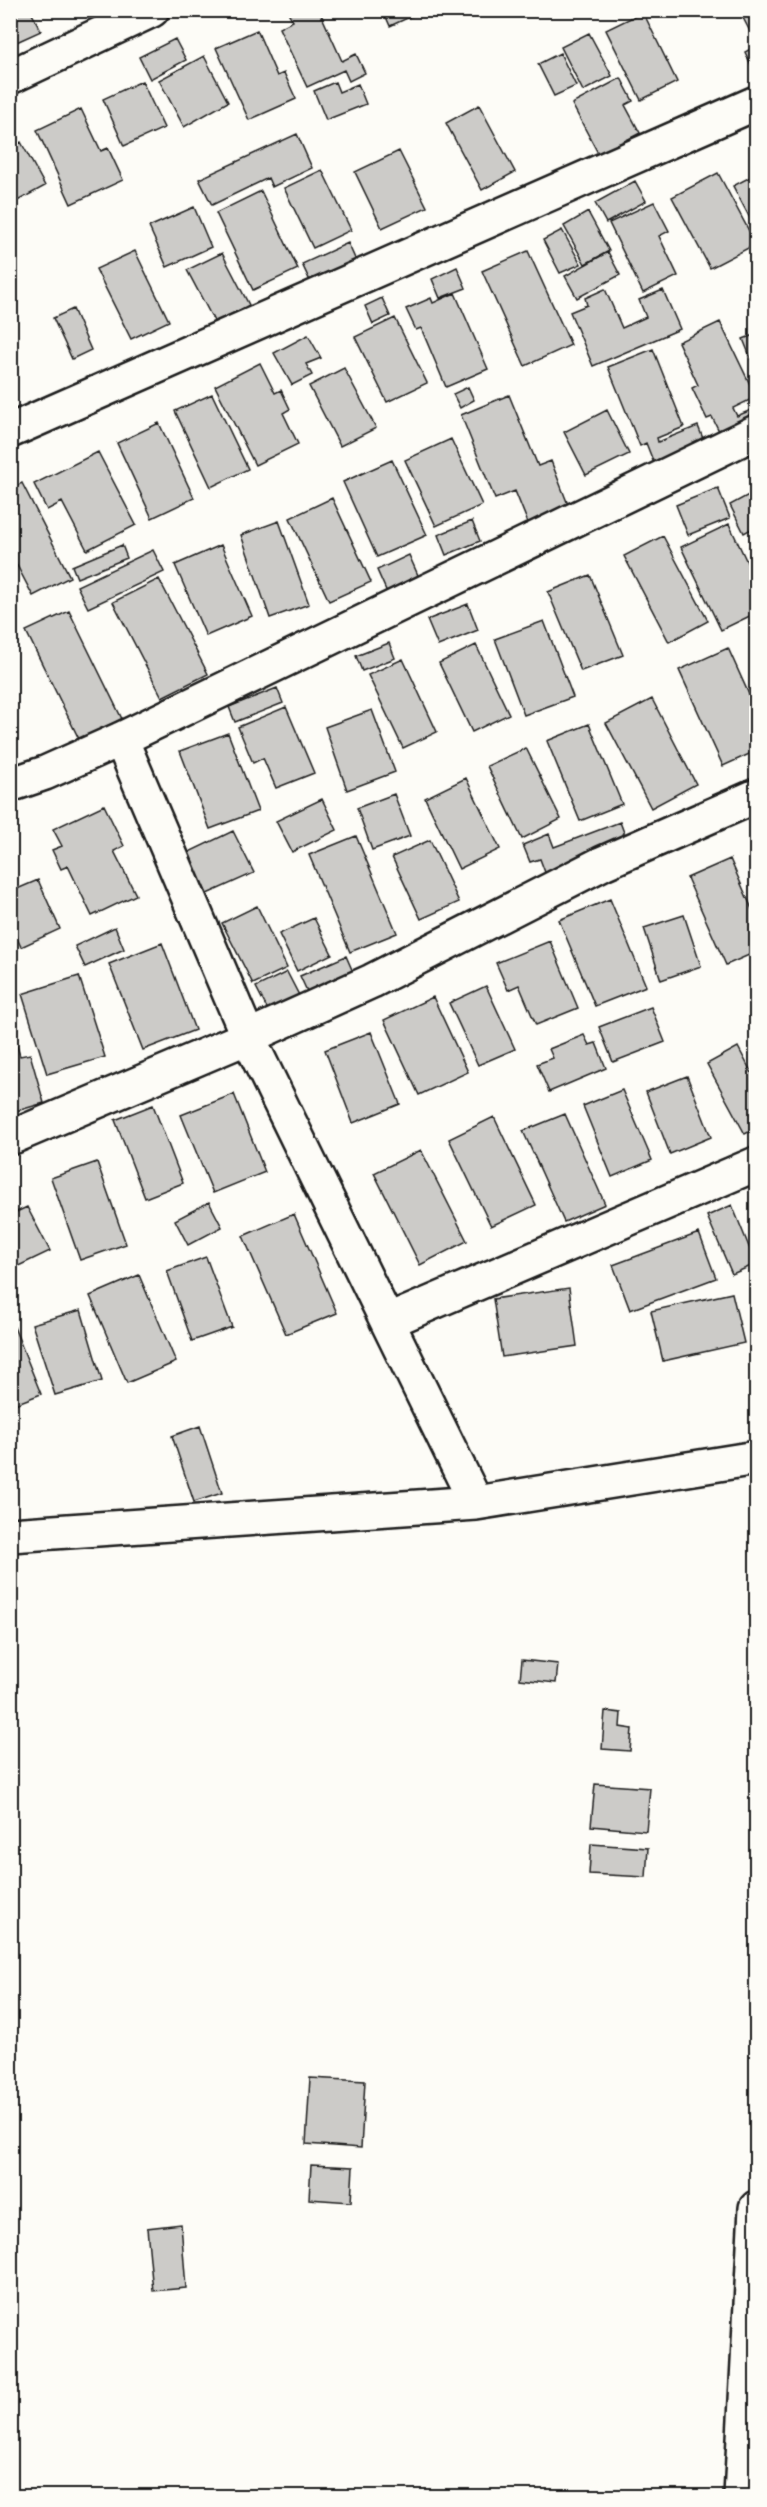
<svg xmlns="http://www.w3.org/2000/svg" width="767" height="2507" font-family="Itim,sans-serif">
  <rect width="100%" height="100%" fill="#fdfcf7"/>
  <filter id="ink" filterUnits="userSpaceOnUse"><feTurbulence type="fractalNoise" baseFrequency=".0167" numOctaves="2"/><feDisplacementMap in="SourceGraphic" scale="12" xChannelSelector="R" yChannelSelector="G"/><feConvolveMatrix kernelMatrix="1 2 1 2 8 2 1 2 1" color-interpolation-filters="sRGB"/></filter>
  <g filter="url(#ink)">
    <path fill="#cccbc8" stroke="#1c1c1c" stroke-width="1.5" d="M23 10H30L41 31 10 45V12L12 16Z
      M296 10H319L342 61 356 54 365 73 349 81 344 70 307 87 279 28 293 21 289 14Z
      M383 10H425L390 26Z
      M739 10H756V43Z
      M643 12 677 82 641 100 606 30Z
      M257 30 277 76 284 73 296 99 249 120 216 48Z
      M589 33 612 76 583 91 561 47Z
      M175 39 186 60 150 79 139 57Z
      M756 46V75L745 52Z
      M560 53 576 86 554 96 538 64Z
      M204 56 228 102 184 127 159 80Z
      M621 78 633 101 625 105 640 133 599 155 572 104Z
      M142 81 164 128 124 146 103 99Z
      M335 82 339 92 358 84 366 104 326 120 314 91Z
      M479 105 515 172 482 190 446 123Z
      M81 109 101 151 108 148 123 180 71 204 37 130Z
      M297 134 312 168 272 187 268 178 212 205 199 179Z
      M21 142 45 186 10 205V148Z
      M399 151 427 207 382 228 355 172Z
      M322 170 351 230 313 248 284 188Z
      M718 173 756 244 710 268 672 197Z
      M756 174V220L752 222 733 186Z
      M635 181 646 201 606 223 595 203Z
      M261 191 298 269 253 290 216 213Z
      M654 202 669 231 659 236 678 276 643 293 609 223Z
      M194 207 211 247 167 267 149 227Z
      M588 212 609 251 585 264 564 226Z
      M562 230 581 264 560 273 543 240Z
      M348 243 357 263 311 283 302 264Z
      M135 251 169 321 131 339 96 269Z
      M528 251 571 345 525 366 482 271Z
      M608 252 620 275 577 298 565 276Z
      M222 253 249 305 215 323 187 270Z
      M457 267 466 288 440 298 432 279Z
      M605 289 622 328 646 317 639 300 663 290 680 329 593 366 570 312 587 305 585 298Z
      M455 293 488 369 446 387 421 328 416 330 406 309 431 298 433 303Z
      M382 298 390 316 373 324 365 306Z
      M73 309 91 350 72 359 53 318Z
      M395 318 427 383 387 402 355 337Z
      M720 322 756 397 733 408 737 416 756 408V428L725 443 712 417 707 419 692 388 698 385 678 342Z
      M756 334V371L743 339Z
      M308 335 321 358 306 364 312 375 292 385 274 353Z
      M653 349 684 427 657 438 658 442 698 426 708 451 657 471 646 443 640 446 608 367Z
      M260 363 275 393 281 390 290 409 283 413 298 444 255 465 215 386Z
      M344 368 376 428 340 446 309 386Z
      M468 387 474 400 460 408 453 394Z
      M212 394 248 469 211 487 175 411Z
      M509 395 538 466 551 461 569 507 528 523 515 491 495 499 461 415Z
      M607 410 629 454 586 475 564 432Z
      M159 423 194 498 152 518 117 443Z
      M451 439 482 505 436 526 405 460Z
      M98 452 136 525 87 550 62 502 47 510 34 484Z
      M392 460 427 535 377 557 343 482Z
      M22 483 70 577 33 596 10 552V489Z
      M718 488 730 518 688 535 676 505Z
      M756 491V540L751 529 744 533 730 505Z
      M332 498 371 582 329 601 290 518Z
      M279 521 309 604 270 618 241 535Z
      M472 521 480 541 446 555 438 535Z
      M729 524 756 581V613L721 630 681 547Z
      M663 536 708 621 669 642 624 556Z
      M122 545 127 558 77 578 72 566Z
      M221 545 252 616 206 636 175 565Z
      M153 550 164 572 88 608 77 586Z
      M409 555 421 582 389 597 377 570Z
      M590 575 623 655 581 671 548 592Z
      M159 579 208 674 162 697 113 602Z
      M468 604 478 630 438 646 427 620Z
      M69 611 122 719 79 739 26 631Z
      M544 621 573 697 524 715 495 639Z
      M389 643 395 658 362 671 356 656Z
      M476 645 509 714 472 732 439 663Z
      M728 648 756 710V751L723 766 679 670Z
      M403 659 437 732 403 748 368 675Z
      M277 688 283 703 235 722 229 707Z
      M652 699 696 784 651 808 606 723Z
      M286 707 314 773 276 788 263 758 253 763 238 727Z
      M372 710 395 772 347 790 325 727Z
      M589 724 622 804 580 821 547 741Z
      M228 733 258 811 210 829 180 751Z
      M526 748 561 819 522 839 487 766Z
      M466 778 500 849 459 869 425 798Z
      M394 794 410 836 372 850 357 808Z
      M322 799 337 830 292 852 276 821Z
      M104 805 124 846 114 851 136 895 92 916 68 866 61 869 52 850 62 846 53 829Z
      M620 822 628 843 546 875 540 859 530 862 523 845 549 834 554 847Z
      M233 831 254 873 207 894 187 853Z
      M356 836 397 933 350 952 309 855Z
      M430 840 459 902 421 919 392 857Z
      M730 859 756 918V952L726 965 687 878Z
      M38 880 60 929 21 947 10 923V892Z
      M610 899 646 986 595 1006 559 920Z
      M257 906 287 968 253 984 222 923Z
      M684 915 701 966 661 980 644 928Z
      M314 918 332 954 297 971 279 934Z
      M115 927 124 949 85 967 75 946Z
      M550 941 578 1008 536 1025 519 985 508 990 496 963Z
      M162 943 195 1030 143 1050 109 964Z
      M346 956 357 981 312 1002 300 976Z
      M287 972 304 1005 273 1020 256 987Z
      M79 976 105 1057 47 1074 22 994Z
      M486 986 515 1049 478 1065 449 1003Z
      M433 997 468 1072 419 1095 384 1020Z
      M651 1007 665 1042 613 1062 599 1027Z
      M10 1023 20 1056 30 1054 44 1103 10 1113Z
      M371 1032 400 1104 353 1123 325 1050Z
      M584 1035 589 1045 596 1043 606 1068 549 1092 537 1064 553 1058 549 1049Z
      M738 1047 756 1081V1128L745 1134 707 1064Z
      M687 1076 711 1137 670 1154 646 1092Z
      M622 1090 652 1160 612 1177 583 1106Z
      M234 1094 265 1172 213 1193 181 1115Z
      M153 1105 183 1183 145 1198 115 1120Z
      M565 1114 605 1204 564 1222 523 1131Z
      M494 1117 536 1205 491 1226 449 1139Z
      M421 1150 467 1241 420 1265 374 1173Z
      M97 1162 126 1244 80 1260 51 1178Z
      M209 1202 222 1227 188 1245 175 1220Z
      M732 1205 756 1264 732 1274 707 1216Z
      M27 1207 50 1251 10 1270V1215Z
      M294 1214 337 1313 286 1334 243 1236Z
      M699 1233 716 1278 630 1310 613 1265Z
      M206 1257 232 1327 192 1341 167 1271Z
      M139 1275 176 1362 127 1383 90 1296Z
      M569 1288 577 1346 502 1357 493 1299Z
      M732 1293 744 1343 663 1361 651 1311Z
      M81 1310 102 1381 55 1395 32 1324Z
      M14 1327 41 1394 10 1406V1329Z
      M200 1426 222 1493 194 1502 172 1436Z
      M522 1660 558 1664 556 1683 520 1679Z
      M605 1711 621 1713 620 1727 632 1729 630 1751 602 1749Z
      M595 1784 650 1788 646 1831 591 1826Z
      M591 1844 648 1848 646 1877 589 1874Z
      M310 2078 365 2081 361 2148 306 2144Z
      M311 2165 353 2167 351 2202 309 2199Z
      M181 2224 186 2288 153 2291 147 2228Z"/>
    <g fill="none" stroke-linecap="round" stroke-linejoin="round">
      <g stroke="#1c1c1c" stroke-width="38">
        <path id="street" d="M10 77 152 10
          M10 431 756 103
          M121 739 248 1037 476 1503
          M10 785 45 773 121 739 756 432
          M10 1138 248 1037 372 981 603 863 756 796
          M389 1321 756 1164
          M10 1535 476 1503 756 1458
          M741 2496 756 2208"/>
      </g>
      <use href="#street" stroke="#fdfcf7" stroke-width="33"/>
    </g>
  </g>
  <rect width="767" height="2507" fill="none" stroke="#fdfcf7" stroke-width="36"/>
  <rect x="18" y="18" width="731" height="2471" fill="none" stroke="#1c1c1c" stroke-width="2" filter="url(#ink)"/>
</svg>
